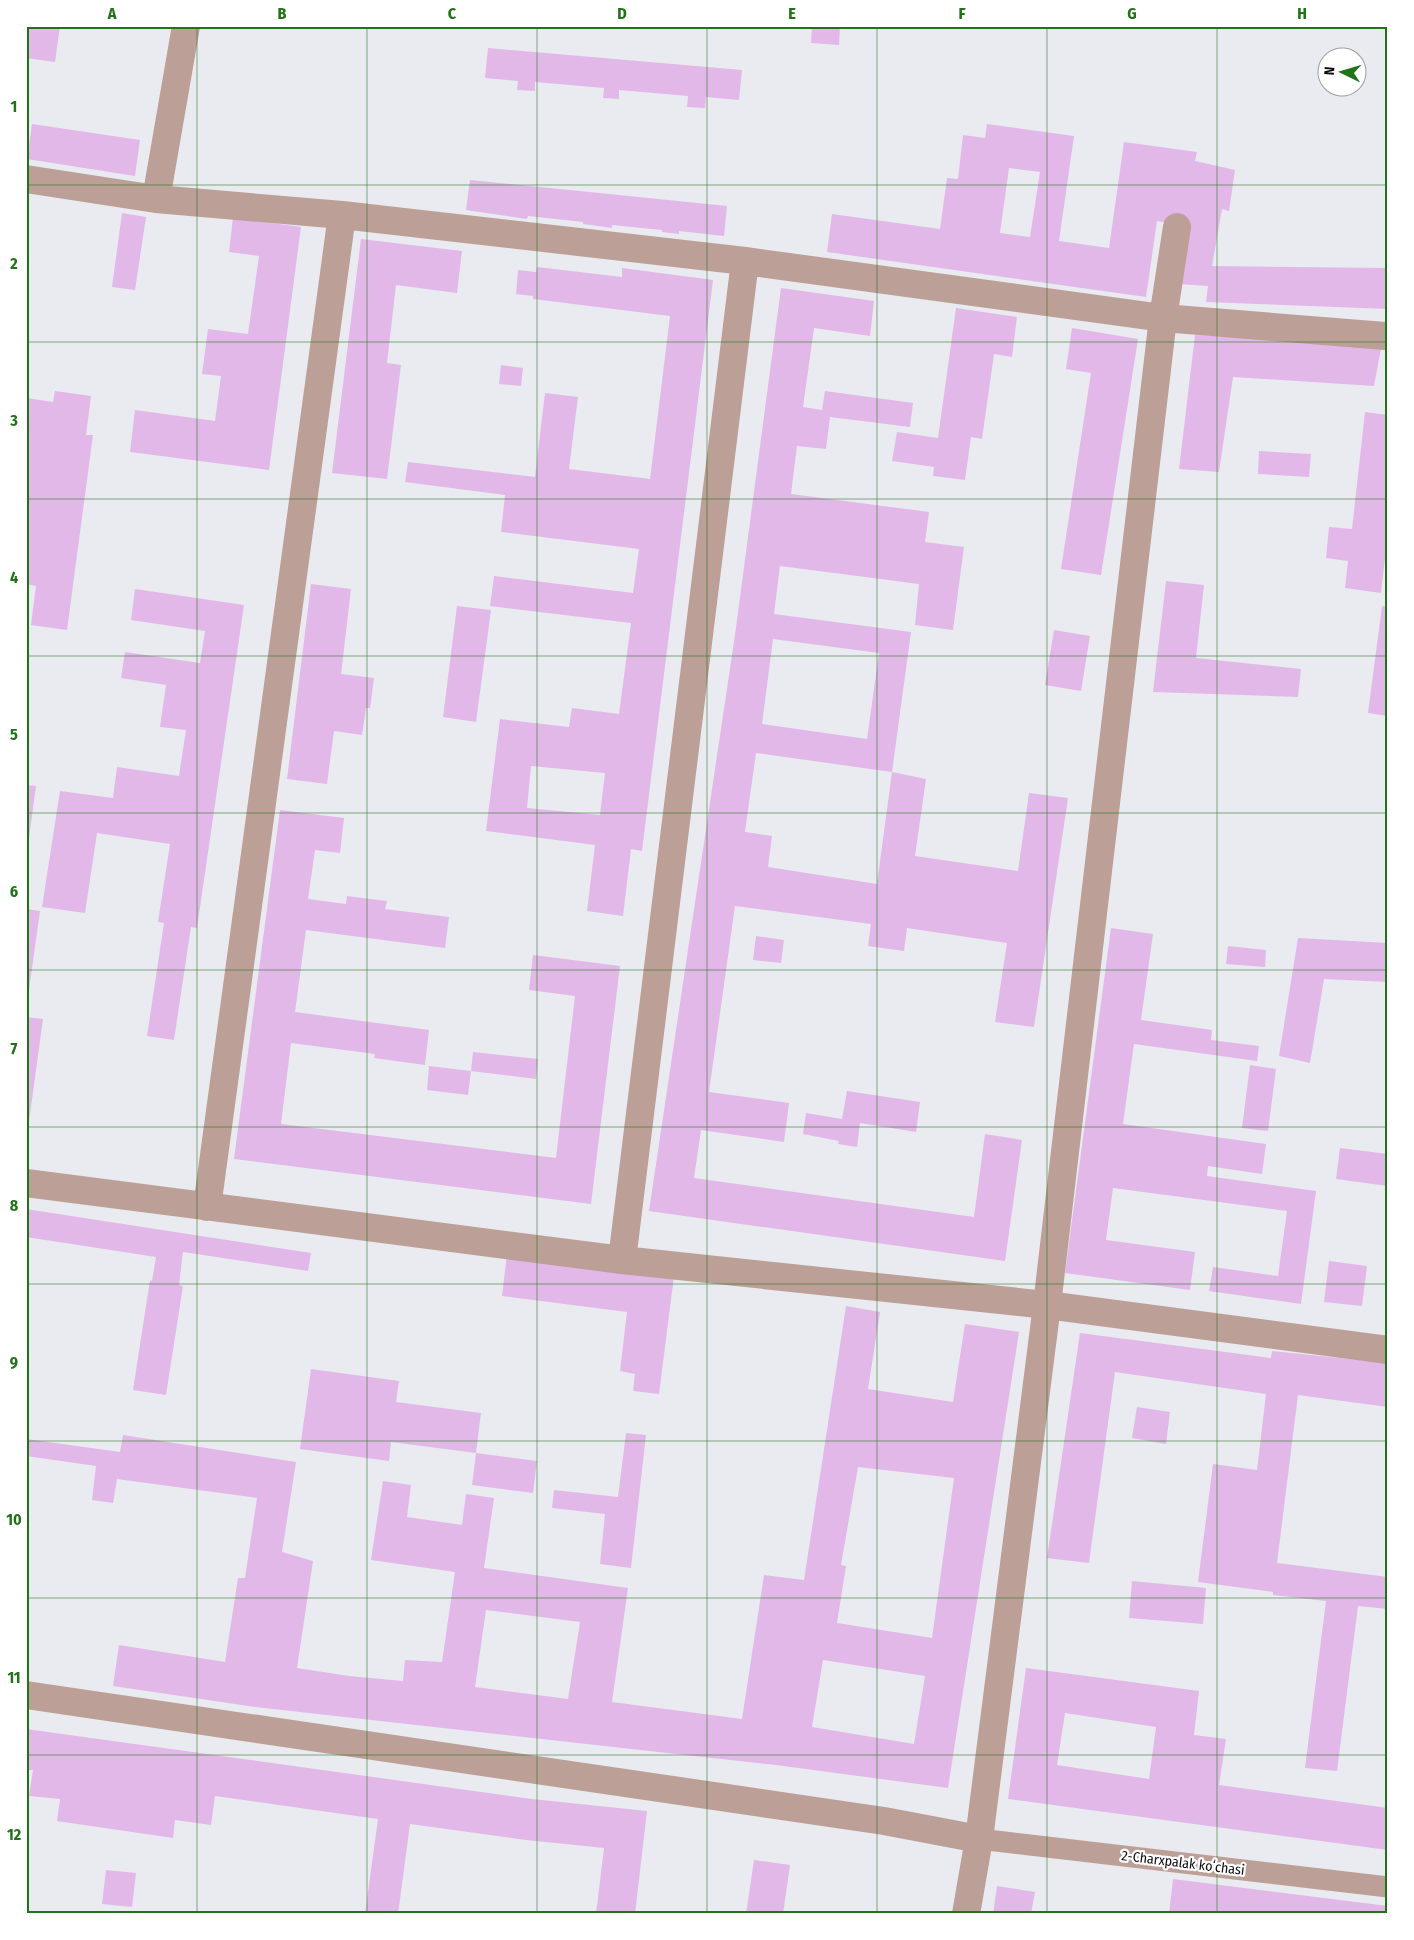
<svg xmlns="http://www.w3.org/2000/svg" width="1414" height="1940" font-family="'Fira Sans Condensed',sans-serif">
  <rect width="100%" height="100%" fill="#eaeaf1"/>
  <path fill="#e2b8e9" fill-rule="evenodd" d="M26 26H60L55 62 26 58Z
    M812 26H840L839 45 811 43Z
    M488 48 742 70 739 100 706 97 705 108 687 107 688 96 619 90V99L603 98 604 88 535 82V91L517 90 518 81 485 78Z
    M32 124 140 140 135 176 27 159Z
    M987 124 1074 136 1059 241 1109 248 1124 142 1197 152 1195 161 1235 170 1229 211 1222 209 1212 266 1388 268V309L1206 302 1208 286 1177 284 1186 226 1157 221 1146 297 827 252 832 214 940 229 947 178 958 179 963 135 985 138ZM1009 168 1040 172 1030 237 1000 233Z
    M470 180 727 206 724 236 679 231V234L662 232V230L612 225V228L583 224V222L528 216 527 219 466 210Z
    M122 213 146 217 135 290 112 287Z
    M233 218 301 227 269 470 130 452 135 410 215 421 221 376 202 374 208 329 248 334 259 256 229 252Z
    M361 239 462 251 457 293 396 285 387 363 401 365 387 479 332 473Z
    M537 267 622 277V268L713 280 642 851 631 849 623 916 587 911 595 845 486 831 500 719 569 727 572 708 619 714 631 623 490 606 494 576 633 593 639 549 501 532 505 495 405 482 408 462 535 477 545 393 578 397 569 469 650 479 670 316 533 299V296L516 294 518 270 536 272ZM531 766 605 773 600 815 527 808Z
    M781 288 874 301 870 336 814 328 803 407 822 410 825 391 913 403 910 427 830 417 826 449 797 446 791 494 929 512 925 542 964 547 953 630 915 625 919 584 780 566 774 614 911 632 892 772 756 753 745 832 772 836 768 867 877 884 892 772 926 779 915 856 1018 871 1029 793 1068 798 1034 1027 995 1022 1007 943 907 928 904 951 868 946 871 924 735 906 709 1092 789 1103 784 1142 701 1130 694 1178 974 1217 985 1134 1022 1140 1005 1261 649 1211 735 635ZM773 639 879 653 867 739 762 724Z
    M956 308 1017 317 1012 357 994 354 982 439 971 437 965 480 933 476 934 467 892 461 897 432 938 438Z
    M1072 328 1138 339 1101 575 1061 569 1091 373 1066 369Z
    M1195 335 1382 343 1374 386 1233 377 1219 472 1179 469Z
    M501 365 523 368 521 386 499 384Z
    M55 391 91 396 86 435H93L67 630 31 625 36 586 26 584V398L53 402Z
    M1365 412 1388 415V531L1381 593 1345 588 1348 561 1326 558 1329 527 1352 529Z
    M1259 451 1311 454 1309 477 1258 474Z
    M1166 581 1204 585 1196 658 1301 669 1298 697 1153 692Z
    M311 584 351 589 341 674 374 678 370 708H366L362 735 334 731 327 784 287 779Z
    M135 589 244 605 197 928 191 927 174 1040 147 1036 164 923 158 922 170 844 97 833 85 913 42 907 60 791 113 798 117 767 179 776 186 730 160 727 166 685 121 678 125 652 200 663 205 631 131 620Z
    M457 606 491 610 476 722 443 717Z
    M1382 606 1388 607V716L1368 713Z
    M1054 630 1090 636 1081 691 1045 685Z
    M26 785 36 786 27 853H26Z
    M280 810 344 818 340 853 315 850 308 899 346 904 347 896 387 901 385 909 449 917 445 948 306 930 295 1012 429 1030 425 1065 374 1058 375 1054 291 1043 281 1124 556 1158 575 996 529 990 533 955 620 966 591 1204 234 1159Z
    M26 909 40 911 27 1004H26Z
    M1111 928 1153 934 1141 1020 1212 1030 1211 1040 1259 1046 1257 1061 1134 1044 1123 1124 1266 1144 1262 1174 1208 1166 1207 1176 1316 1191 1301 1304 1209 1291 1213 1267 1278 1276 1287 1211 1113 1188 1106 1240 1195 1252 1190 1290 1065 1273Z
    M756 936 784 940 781 963 753 960Z
    M1298 938 1388 943V982L1324 979 1310 1063 1279 1056Z
    M1228 946 1266 950 1265 967 1226 964Z
    M26 1017 43 1019 27 1136H26Z
    M473 1052 538 1059 536 1079 471 1071Z
    M1250 1065 1276 1069 1268 1131 1242 1128Z
    M429 1066 471 1071 468 1095 427 1090Z
    M847 1091 920 1102 916 1132 860 1123 857 1147 838 1144 839 1141 803 1134 806 1113 842 1119Z
    M1340 1148 1388 1154V1186L1336 1179Z
    M26 1209 311 1253 308 1271 183 1252 179 1285 183 1286 166 1395 133 1390 150 1280 152 1281 156 1257 26 1237Z
    M507 1254 674 1276 659 1394 633 1391 635 1374 620 1371 627 1312 502 1296Z
    M1329 1261 1367 1266 1362 1306 1324 1302Z
    M846 1306 880 1312 868 1389 953 1402 965 1324 1019 1332 948 1788 776 1765 255 1707 113 1686 119 1645 225 1662 238 1578H245L257 1498 117 1479 113 1503 92 1500 96 1466 26 1456V1439L120 1452 123 1435 296 1462 282 1552 313 1561 297 1668 349 1676 403 1681 405 1660 442 1662 455 1572 371 1560 383 1481 411 1485 407 1517 462 1525 466 1494 494 1498 484 1568 628 1588 612 1702 742 1719 764 1575 804 1580ZM858 1467 954 1478 932 1638 837 1623 846 1566 841 1565ZM486 1610 580 1622 568 1699 475 1687ZM823 1660 925 1676 914 1744 812 1727Z
    M1080 1333 1271 1358 1272 1351 1388 1363V1407L1298 1395 1277 1563 1388 1577V1609L1358 1606 1337 1771 1305 1768 1326 1601 1273 1595V1592L1198 1582 1213 1464 1257 1470 1266 1394 1115 1372 1089 1563 1047 1558Z
    M311 1369 399 1381 396 1402 481 1413 476 1453 391 1442 389 1461 300 1449Z
    M1137 1407 1170 1412 1166 1444 1132 1438Z
    M626 1433 646 1435 631 1568 600 1564 605 1514 552 1508 554 1490 618 1497Z
    M476 1453 537 1461 533 1493 472 1485Z
    M1132 1581 1206 1588 1203 1624 1129 1618Z
    M1026 1668 1199 1691 1194 1735 1226 1739 1219 1785 1388 1808V1850L1008 1799ZM1065 1713 1156 1727 1149 1779 1057 1765Z
    M26 1729 532 1799 647 1811 635 1914H596L604 1848 526 1840 410 1824 398 1914H365L378 1819 215 1796 211 1825 175 1820 173 1838 57 1821 60 1799 29 1796 33 1770H26Z
    M754 1860 790 1865 783 1914H746Z
    M106 1870 136 1873 132 1907 102 1904Z
    M1173 1879 1388 1906V1914H1169Z
    M997 1886 1035 1892 1031 1914H993Z"/>
  <g fill="none" stroke-linecap="round" stroke-linejoin="round">
    <path stroke="#bc9f96" stroke-width="21" d="M979 1839 1388 1887"/>
    <path stroke="#bc9f96" stroke-width="28" d="M26 179 156 199 342 215 745 261 1163 318 1385 336
      M156 199 186 26
      M26 1183 622 1260 1047 1305 1388 1350
      M207 1207 342 215
      M622 1260 745 261
      M26 1695 884 1821 979 1839
      M966 1914 979 1839 1047 1305 1163 318 1177 227"/>
  </g>
  <path fill="none" stroke="#227219" stroke-width="1" stroke-opacity="0.55" d="M197 26V1914M367 26V1914M537 26V1914M707 26V1914M877 26V1914M1047 26V1914M1217 26V1914M26 185H1388M26 342H1388M26 499H1388M26 656H1388M26 813H1388M26 970H1388M26 1127H1388M26 1284H1388M26 1441H1388M26 1598H1388M26 1755H1388"/>
  <g text-anchor="middle" dominant-baseline="central" stroke-width="4.5" stroke-linejoin="round" paint-order="stroke">
    <g font-size="14" fill="#0d0d10" stroke="#fff">
      <text transform="translate(1183 1863) rotate(7)">2-Charxpalak koʻchasi</text>
    </g>
  </g>
  <rect width="1414" height="1940" fill="none" stroke="#ffffff" stroke-width="55"/>
  <g transform="translate(1342 72) rotate(275)"><circle r="24" fill="#ffffff" stroke="#9e9e9f"/>
  <path d="M0-4L9 19L0 12L-9 19Z" fill="#227219"/>
  <text y="-8" font-size="14" font-weight="bold" text-anchor="middle" fill="#0d0d10">N</text>
  </g>
  <rect x="28" y="28" width="1358" height="1884" fill="none" stroke="#227219" stroke-width="2"/>
  <g font-size="16" text-anchor="middle" font-weight="bold" fill="#227219">
    <text x="112" y="19">A</text>
    <text x="282" y="19">B</text>
    <text x="452" y="19">C</text>
    <text x="622" y="19">D</text>
    <text x="792" y="19">E</text>
    <text x="962" y="19">F</text>
    <text x="1132" y="19">G</text>
    <text x="1302" y="19">H</text>
    <text x="14" y="112">1</text>
    <text x="14" y="269">2</text>
    <text x="14" y="426">3</text>
    <text x="14" y="583">4</text>
    <text x="14" y="740">5</text>
    <text x="14" y="897">6</text>
    <text x="14" y="1054">7</text>
    <text x="14" y="1211">8</text>
    <text x="14" y="1368">9</text>
    <text x="14" y="1525">10</text>
    <text x="14" y="1683">11</text>
    <text x="14" y="1840">12</text>
  </g>
</svg>
